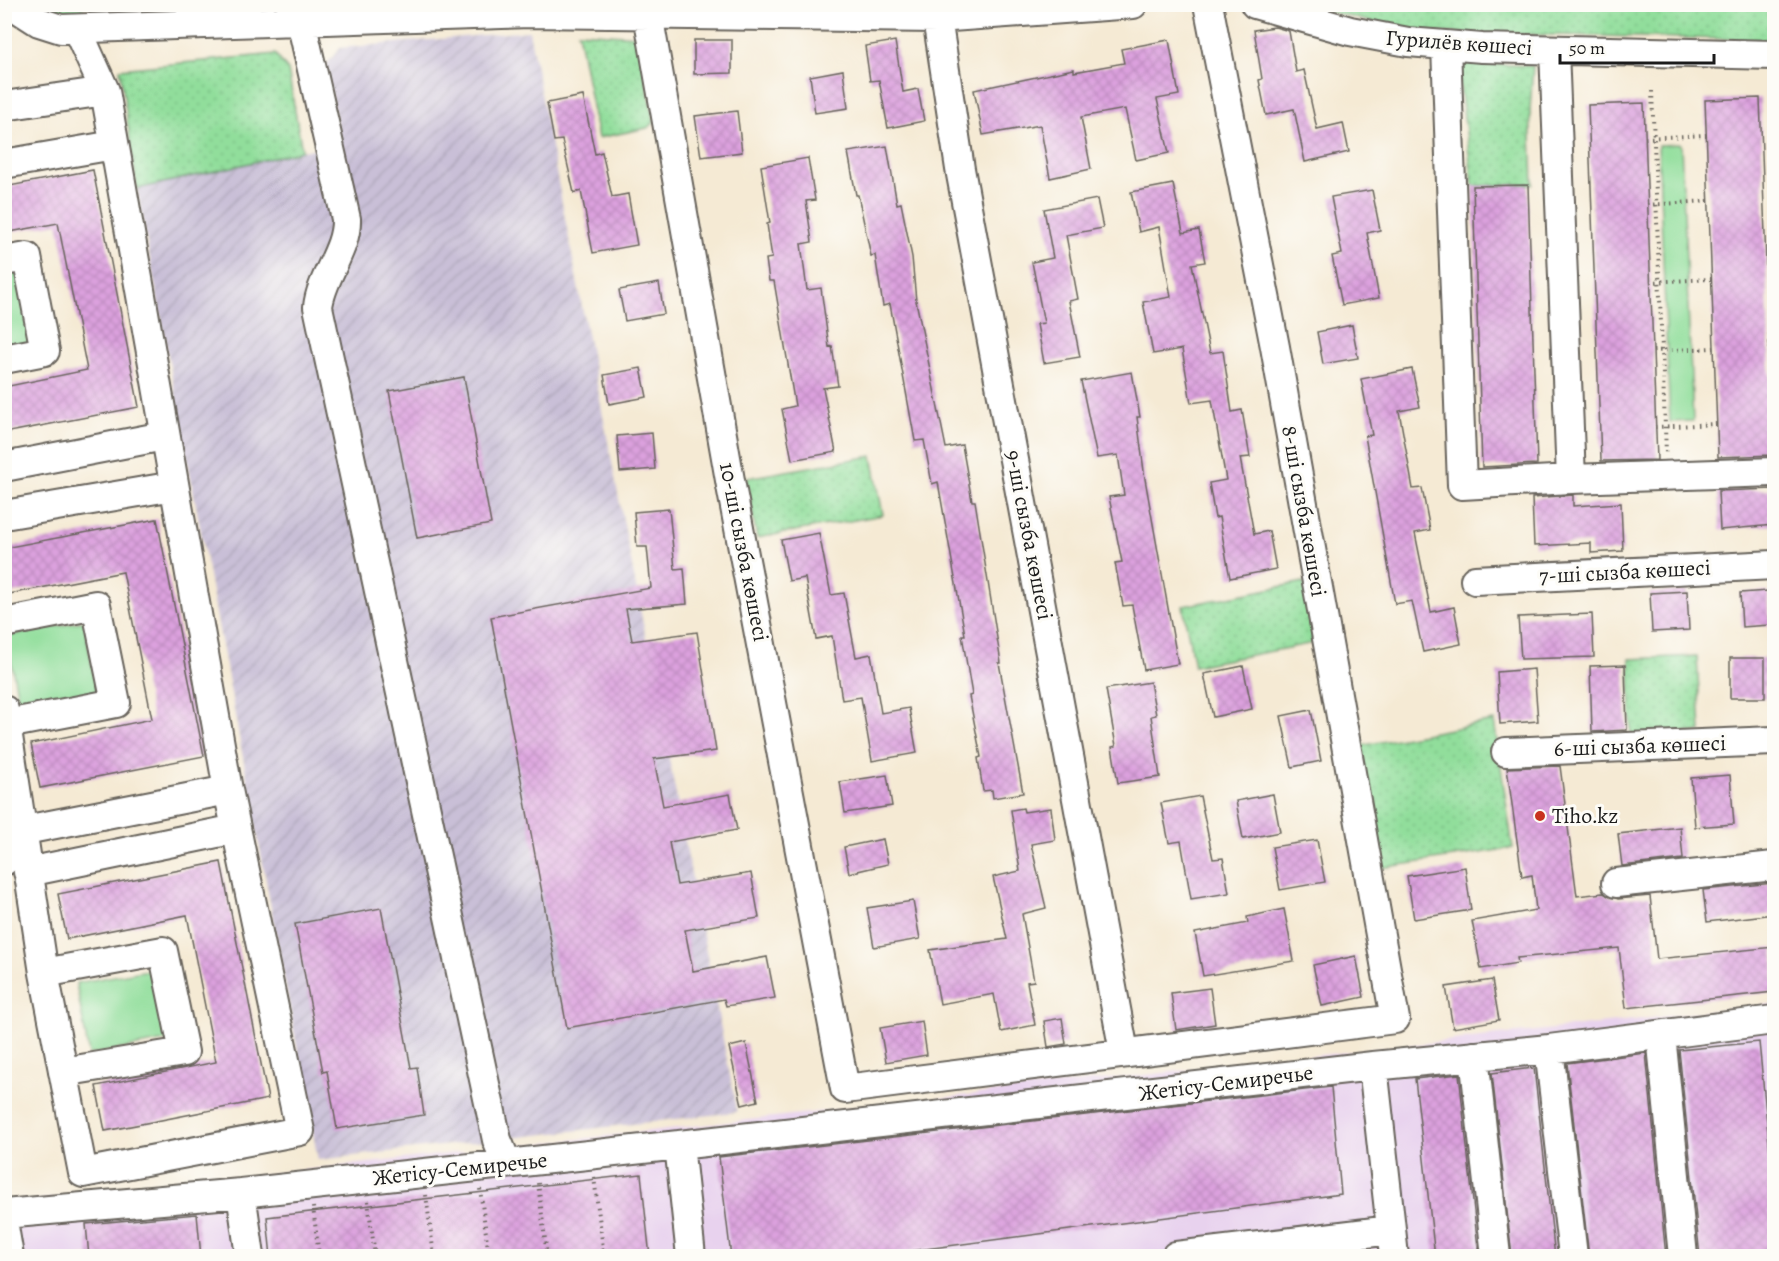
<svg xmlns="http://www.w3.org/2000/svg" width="1779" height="1261" font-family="Alegreya,serif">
  <defs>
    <pattern id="industrial-furrows" width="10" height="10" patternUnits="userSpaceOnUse" patternTransform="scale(1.5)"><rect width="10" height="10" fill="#c9bfd7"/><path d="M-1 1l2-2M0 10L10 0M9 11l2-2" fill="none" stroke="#aca4b8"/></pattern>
    <pattern id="grass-dots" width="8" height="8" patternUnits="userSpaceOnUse" patternTransform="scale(1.5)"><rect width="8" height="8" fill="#91de9b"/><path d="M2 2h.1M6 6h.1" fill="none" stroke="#7cbe85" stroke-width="1.8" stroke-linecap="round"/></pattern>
    <pattern id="building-cross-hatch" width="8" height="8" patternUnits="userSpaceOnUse" patternTransform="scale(1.5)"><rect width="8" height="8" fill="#dca1de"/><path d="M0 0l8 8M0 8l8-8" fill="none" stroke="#bc8abe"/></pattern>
  </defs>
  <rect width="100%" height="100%" fill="#fdfcf7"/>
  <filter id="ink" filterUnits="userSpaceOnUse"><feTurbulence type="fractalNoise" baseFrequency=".0167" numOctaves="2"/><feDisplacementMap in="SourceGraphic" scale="12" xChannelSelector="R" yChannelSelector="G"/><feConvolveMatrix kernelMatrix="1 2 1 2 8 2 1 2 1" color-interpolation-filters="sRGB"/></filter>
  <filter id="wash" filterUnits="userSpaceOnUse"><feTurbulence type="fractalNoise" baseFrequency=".008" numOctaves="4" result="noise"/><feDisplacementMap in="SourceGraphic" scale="24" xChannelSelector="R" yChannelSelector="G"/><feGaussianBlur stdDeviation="1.35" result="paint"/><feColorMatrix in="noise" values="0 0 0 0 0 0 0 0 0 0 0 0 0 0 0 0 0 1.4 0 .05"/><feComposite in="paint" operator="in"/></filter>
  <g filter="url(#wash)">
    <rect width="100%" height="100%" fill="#f5ead4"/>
    <path fill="#e8d2ee" d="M1774 1004V1256H5L4 1204Z"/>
    <path fill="url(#industrial-furrows)" d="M529 31 737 1112 318 1160 137 189 120 69 275 54 288 70 302 151 340 144 326 65 340 48Z"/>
    <path fill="url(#grass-dots)" stroke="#567d5c" stroke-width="1.5" d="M38 5H83L82 17 74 19Z
      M1301 5H1774V40L1413 32Z
      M578 32 638 36 654 123 647 128 598 138Z
      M275 54 288 70 302 151 137 189 120 69Z
      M1457 63 1533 66 1530 110 1533 184 1473 186Z
      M872 456 883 515 757 538 746 478Z
      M1304 582 1314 643 1194 666 1183 606Z
      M1697 656 1701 732 1631 735 1630 659Z
      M1494 721 1513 848 1381 868 1359 746Z"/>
    <path fill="#91de9b" stroke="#567d5c" stroke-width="1.5" d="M1681 144 1693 421 1670 422 1658 145Z
      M18 271 31 343 5 348V274Z
      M84 621 97 693 20 708 6 636Z
      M153 969 166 1041 89 1055 76 983Z"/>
    <g id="blocks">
      <path fill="url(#building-cross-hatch)" d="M1275 27 1289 31 1296 72 1304 70 1317 129 1343 123 1349 152 1305 162 1294 109 1266 115 1259 80 1262 79 1254 30Z
        M694 40H732V73L694 74Z
        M1169 40 1179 95 1157 99 1169 153 1136 160 1125 109 1081 117 1091 169 1050 178 1040 125 983 135 974 90 1074 69V72L1124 63 1121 49Z
        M895 41 903 92 918 89 924 121 888 128 879 80 870 81 865 46Z
        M843 70 848 108 815 113 810 76Z
        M583 96 595 154 602 152 612 197 628 194 637 245 593 253 581 191 574 193 562 140 554 141 547 103Z
        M1760 98 1773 455 1718 457 1705 100Z
        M1644 103 1657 460 1601 461 1588 105Z
        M737 111 742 152 701 157 695 116Z
        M887 146 897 204 901 203 912 257 916 301 946 448 962 445 972 501H975L1001 663H999L1023 793 993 798 992 790 983 791 978 758 981 757 969 696 972 695 962 635H965L938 482 932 484 924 440 915 441 890 304 883 306 875 255 871 256 858 195H856L848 152Z
        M808 158 815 200 806 201 812 242 801 244 807 290 821 288 829 347 832 346 838 386 823 388 836 452 792 460 782 409 795 406 774 281H769L766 259 772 258 767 224 770 223 761 166Z
        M93 170 139 407 4 433V387L87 370 58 223 4 233V187Z
        M1173 184 1183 233 1199 230 1205 262 1192 264 1210 353 1223 351 1232 412 1242 410 1250 457 1240 458 1254 534 1269 531 1276 569 1230 578 1219 517 1215 518 1209 483 1226 480 1212 400 1191 403 1182 349 1153 354 1143 302 1171 297 1159 227 1139 232 1131 192Z
        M1528 185 1537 464 1482 467 1473 186Z
        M1372 190 1380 230 1367 233 1379 298 1342 305 1332 256 1342 254 1331 197Z
        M1097 199 1103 228 1066 235 1078 299 1069 301 1080 357 1044 363 1037 324 1044 323 1032 262 1053 258 1044 209Z
        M659 283 664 314 625 321 619 290Z
        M1352 325 1358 358 1323 364 1317 332Z
        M641 368 647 397 609 404 604 375Z
        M1412 369 1420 407 1399 411 1413 489 1422 488 1430 530 1415 533 1431 612 1454 607 1461 644 1423 652 1412 601 1395 604 1365 436 1372 435 1361 379Z
        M1132 372 1140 417H1137L1145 479 1178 664 1144 670 1132 605 1123 606 1115 563 1122 562 1109 497 1124 495 1118 455 1097 458 1081 381Z
        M464 377 491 524 417 538 389 391Z
        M652 433 655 469 620 472 617 436Z
        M1774 489V525L1720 530 1718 491Z
        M1573 495V506L1621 503 1623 551 1591 553V543L1534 546 1532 498Z
        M669 509 675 569 684 568 687 604 626 609 632 641 697 632 716 751 654 759 663 806 730 794 737 830 669 842 677 885 751 873 759 918 685 930 693 971 767 957 775 998 726 1006 724 999 567 1028 491 617 651 588 647 547H637L634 512Z
        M157 519 204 756 40 788 31 744 152 719 123 572 4 595V548Z
        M819 533 831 595 844 593 856 657 871 654 881 713 909 708 917 753 872 761 861 697 842 700 832 636 816 639 805 578 789 581 781 540Z
        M1687 591 1689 630 1652 632 1650 593Z
        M1768 591 1770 625 1742 627 1740 593Z
        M1592 614 1594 657 1521 659 1518 617Z
        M1730 658H1765V698H1730Z
        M1625 665 1627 730 1592 732 1590 666Z
        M1243 666 1252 709 1213 717 1204 674Z
        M1534 669 1538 721 1500 724 1497 672Z
        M1150 682 1156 715 1151 716 1160 777 1118 783 1112 747 1116 746 1106 689Z
        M1311 710 1321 761 1292 767 1281 716Z
        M1560 766 1577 896 1603 893 1618 899 1650 896 1657 959 1774 947V992L1626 1008 1619 948 1517 958 1518 963 1481 969 1472 921 1536 910 1532 875 1522 877 1507 768Z
        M887 775 892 806 845 813 840 782Z
        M1730 775 1734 824 1695 827 1691 778Z
        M1273 794 1280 832 1243 839 1236 801Z
        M1200 796 1213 859 1223 858 1229 893 1191 899 1181 841 1169 843 1161 803Z
        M1023 808 1024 812 1051 808 1055 840 1031 844 1046 908 1022 914 1034 981 1027 982 1035 1025 1001 1032 994 994 940 1004 930 950 1007 939 993 877 1020 871 1011 810Z
        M1680 827 1683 859 1622 866 1618 834Z
        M883 839 888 864 849 873 844 847Z
        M1317 840 1325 882 1280 890 1272 847Z
        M221 862 268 1099 105 1131 96 1086 216 1062 187 915 67 939 58 894Z
        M1465 867 1471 910 1414 919 1407 876Z
        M1774 883V914L1707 922 1703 890Z
        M913 901 920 939 874 947 867 908Z
        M381 908 411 1068 417 1067 424 1115 337 1129 327 1071 323 1072 295 924Z
        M1284 909 1294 961 1203 976 1195 933 1248 923 1247 917Z
        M1356 956 1364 997 1322 1006 1313 965Z
        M1492 980 1499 1020 1453 1028 1446 987Z
        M1210 988 1215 1024 1176 1030 1171 993Z
        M1062 1018 1066 1044 1048 1047 1044 1021Z
        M922 1021 927 1055 886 1062 880 1028Z
        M1759 1042 1774 1194V1257H1700L1679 1050Z
        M746 1043 758 1101 742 1105 729 1047Z
        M1646 1053 1666 1257H1589L1567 1063Z
        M1534 1068 1555 1257H1512L1492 1073Z
        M1459 1074 1479 1257H1435L1415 1079Z
        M1331 1087 1341 1194 865 1257H731L719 1157Z
        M641 1174 650 1257H271L267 1217Z
        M197 1214 201 1257H89L86 1224Z"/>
    </g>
  </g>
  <g filter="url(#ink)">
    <use href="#blocks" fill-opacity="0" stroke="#68645c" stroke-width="1.5"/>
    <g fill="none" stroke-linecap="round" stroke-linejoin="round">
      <g stroke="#68645c" stroke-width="32">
        <path id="minor" d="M11 4 39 22 61 29 529 13 937 18 1133 4
          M1255 4 1350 31 1408 42 1482 48 1774 55
          M648 14 731 486 845 1089 1395 1019 1275 347 1208 4
          M937 18 960 169 1124 1052
          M301 21 346 219C347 250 321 277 318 307L497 1140 507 1164
          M1446 46 1462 485 1571 479
          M1554 50 1571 479 1774 472
          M4 106 105 91
          M4 164 114 145
          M4 261 27 257 45 351 4 359
          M4 467 164 436
          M4 515 174 486
          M1475 580 1774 565
          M4 623 96 605 116 703 7 724
          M4 710 44 973 83 1173 300 1131 228 790 105 91 77 29
          M1506 752 1774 741
          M4 861 11 841 25 830 228 790
          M28 872 236 829
          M1616 883 1774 866
          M44 973 163 951 184 1052 63 1072
          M1661 1035 1683 1256
          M1549 1049 1573 1256
          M1474 1056 1496 1256
          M1373 1066 1394 1256
          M4 1214 241 1193
          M4 1227 9 1256
          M250 1256 241 1193 679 1145
          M691 1256 679 1145 1373 1066 1549 1049 1774 1020
          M1176 1256 1391 1230"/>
      </g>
      <path stroke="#68645c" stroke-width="4" stroke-dasharray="1.5 4.5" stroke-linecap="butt" d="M1652 91 1666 453
        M1645 138 1706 135
        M1647 205 1708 201
        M1650 282 1711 279
        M1653 351 1714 348
        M1655 427 1716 424
        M594 1177 604 1256
        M538 1183 547 1256
        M480 1189 489 1256
        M426 1195 434 1256
        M368 1201 375 1256
        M313 1207 319 1256"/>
      <use href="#minor" stroke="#fff" stroke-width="28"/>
    </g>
  </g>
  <circle fill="#c8321e" stroke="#fdfcf7" stroke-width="2" cx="1540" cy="816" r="6"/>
  <g text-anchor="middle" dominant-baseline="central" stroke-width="6" stroke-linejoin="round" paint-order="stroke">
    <g font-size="22" fill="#1c1c1c" stroke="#fdfcf7">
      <text transform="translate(1459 43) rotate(4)">Гурилёв көшесі</text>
      <text transform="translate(1304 511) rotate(80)">8-ші сызба көшесі</text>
      <text transform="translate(1029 535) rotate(79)">9-ші сызба көшесі</text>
      <text transform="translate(744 552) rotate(79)">10-ші сызба көшесі</text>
      <text transform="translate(1625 572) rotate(-3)">7-ші сызба көшесі</text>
      <text transform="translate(1640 746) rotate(-2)">6-ші сызба көшесі</text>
      <text transform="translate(1226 1083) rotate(-7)">Жетісу-Семиречье</text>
      <text transform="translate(460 1169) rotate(-6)">Жетісу-Семиречье</text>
    </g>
    <g font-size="22" fill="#1c1c1c" stroke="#fdfcf7" text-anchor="start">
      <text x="1552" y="816">Tiho.kz</text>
    </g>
  </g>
  <rect width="1779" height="1261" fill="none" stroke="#fdfcf7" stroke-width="24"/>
  <path d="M1560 54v9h154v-9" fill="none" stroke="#1c1c1c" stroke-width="3"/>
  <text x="1569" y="54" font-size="18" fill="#1c1c1c" stroke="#fdfcf7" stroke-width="4.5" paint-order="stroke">50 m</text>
</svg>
